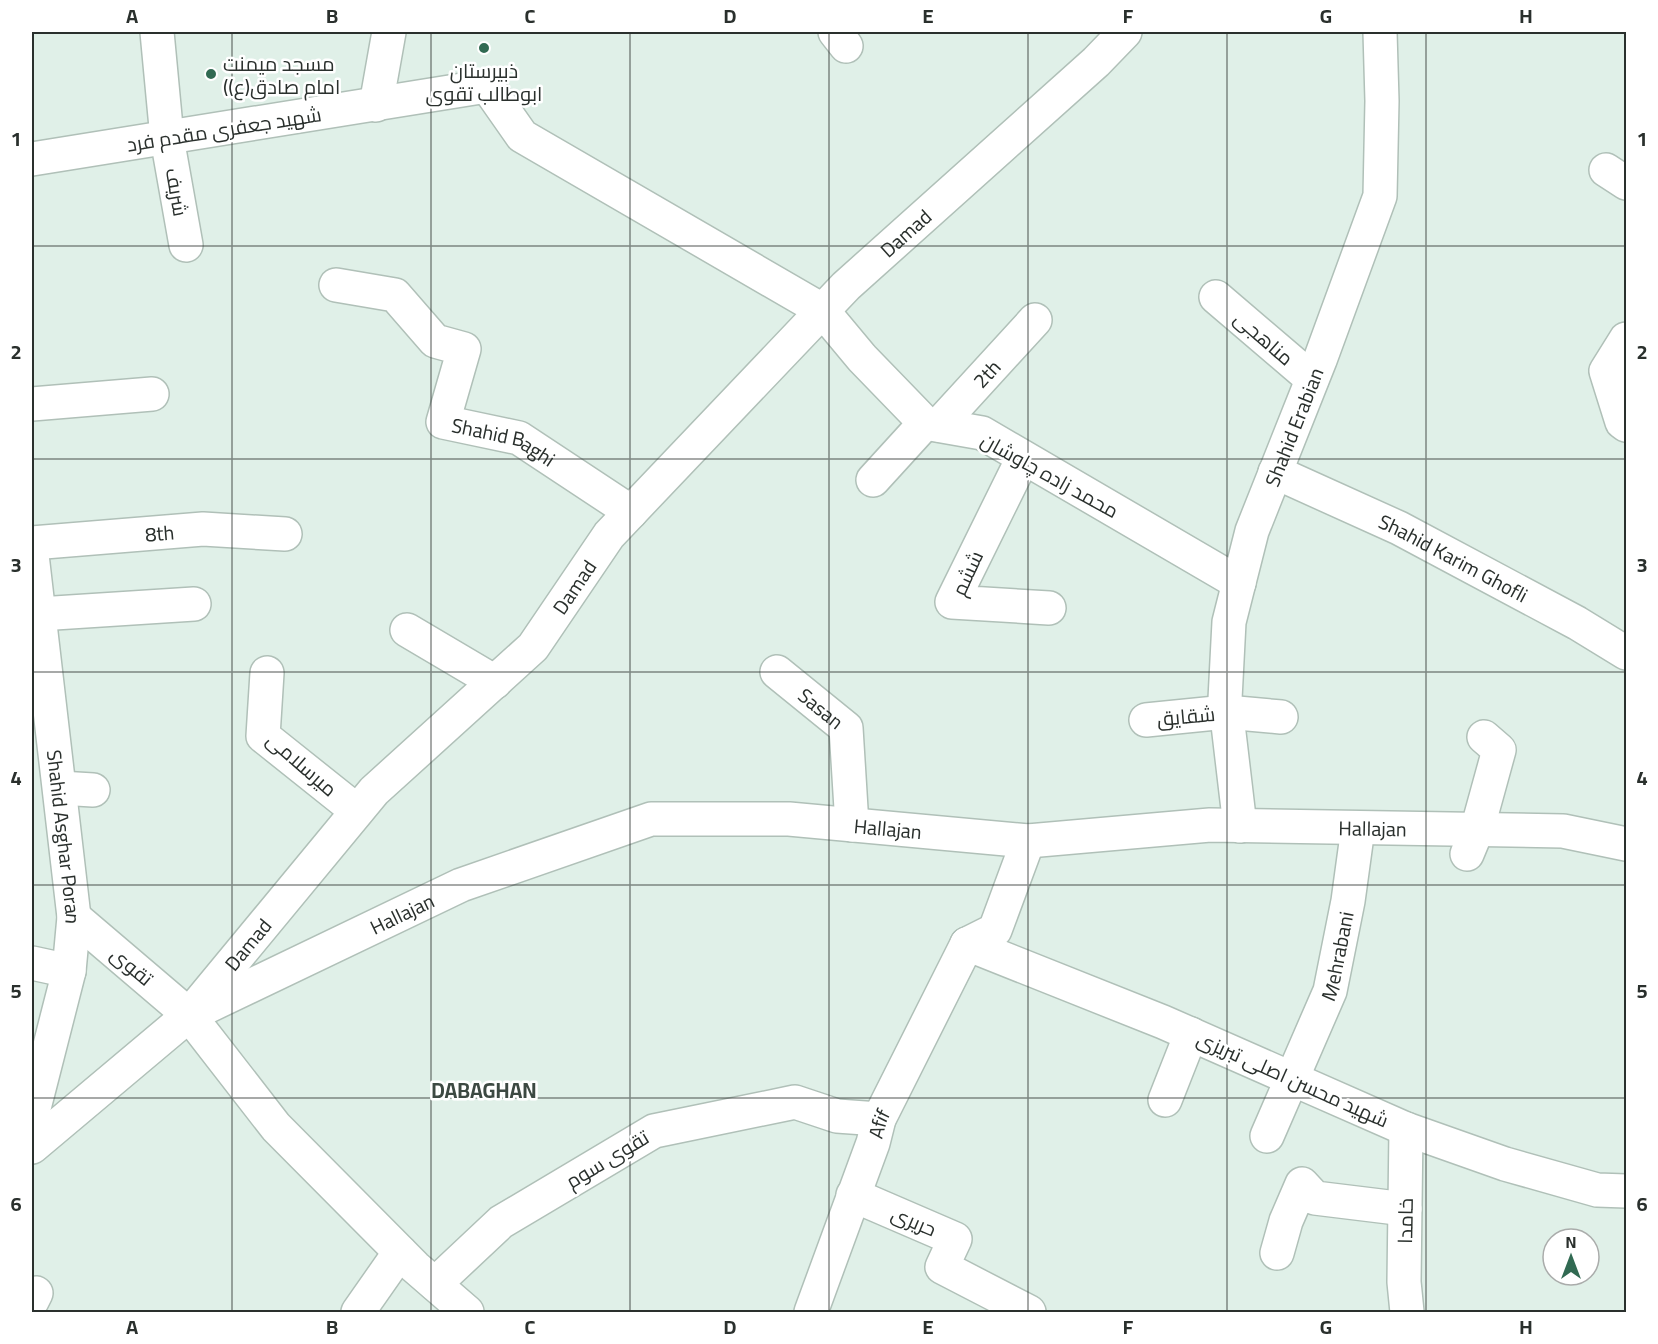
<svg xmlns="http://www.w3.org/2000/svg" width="1658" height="1344" font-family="Georgia,Cairo,serif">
  <rect width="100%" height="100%" fill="#e0f0e8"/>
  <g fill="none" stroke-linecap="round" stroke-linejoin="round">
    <g stroke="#b0c0b8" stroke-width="36">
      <g id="minor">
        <path d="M157 32 167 138 186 245"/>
        <path d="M835 32 846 46"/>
        <path d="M376 105 389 32"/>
        <path d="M32 159 487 86 522 136 822 310 862 358 925 423 982 433 1239 583"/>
        <path d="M1606 170 1626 183"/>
        <path id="s1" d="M336 285 395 295 435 341 464 349 443 422 519 438 631 512"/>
        <path d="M1216 297 1312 379"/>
        <path d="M1626 339 1606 371 1622 422 1626 425"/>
        <path d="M32 404 152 394"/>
        <path id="s2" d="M939 425 1035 320"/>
        <path d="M1023 458 952 602 1049 608"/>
        <path id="s3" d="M1275 472 1399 528 1577 623 1626 653"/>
        <path d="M873 480 925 423"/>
        <path id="s4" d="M32 543 203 529 285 534"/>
        <path id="s5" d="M32 555 74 917 69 971 32 1116"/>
        <path d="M39 614 194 604"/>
        <path d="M407 630 495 682"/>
        <path id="s6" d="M777 672 846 728 852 825"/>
        <path d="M267 673 263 736 357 811"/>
        <path d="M1146 720 1226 712 1281 717"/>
        <path d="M60 788 93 790"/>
        <path id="s7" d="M1240 826 1225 699 1229 622 1252 531 1320 360 1380 196 1382 101 1380 32"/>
        <path d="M1467 854 1477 830 1499 750 1484 737"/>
        <path d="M74 917 189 1015 276 1127 415 1267 467 1312"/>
        <path d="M967 944 1163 1022 1406 1129 1505 1164 1597 1190 1626 1191"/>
        <path d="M967 944 995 930 1028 841"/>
        <path d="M32 963 69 971"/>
        <path id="s8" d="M198 1011 461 885 651 819H789L1028 841 1210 825 1563 831 1626 844"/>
        <path d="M1165 1100 1191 1034"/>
        <path d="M1406 1129 1404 1282 1407 1312"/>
        <path id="s9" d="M1267 1136 1330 991 1348 901 1358 828"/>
        <path id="s10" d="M32 1147 189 1015 374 791 533 647 609 535 846 286 1096 62 1125 32"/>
        <path d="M853 1195 955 1239 942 1267 1029 1312"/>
        <path d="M1277 1253 1286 1221 1302 1184 1315 1198 1405 1209"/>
        <path d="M435 1284 501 1222 654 1131 795 1102 837 1116 879 1119"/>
        <path d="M32 1301 36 1293"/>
        <path d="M358 1312 400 1252"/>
        <path id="s11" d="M811 1312 873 1143 879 1119 967 944"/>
      </g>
    </g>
    <use href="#minor" stroke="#fff" stroke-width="33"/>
  </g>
  <path fill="none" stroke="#2a302d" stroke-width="1.5" stroke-opacity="0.55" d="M232 32V1312M431 32V1312M630 32V1312M829 32V1312M1028 32V1312M1227 32V1312M1426 32V1312M32 246H1626M32 459H1626M32 672H1626M32 885H1626M32 1098H1626"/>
  <g fill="#316a52" stroke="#fff" stroke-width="2">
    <circle cx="484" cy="48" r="6"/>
    <circle cx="211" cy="74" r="6"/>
  </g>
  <g text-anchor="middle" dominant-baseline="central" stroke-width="5" stroke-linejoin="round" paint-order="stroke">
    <g font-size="20" fill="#2a302d" stroke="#fff" text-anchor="start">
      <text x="223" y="63">مسجد میمنت<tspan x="223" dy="23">(امام صادق(ع)</tspan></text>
      <text x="484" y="70" text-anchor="middle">ذبیرستان<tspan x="484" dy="23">ابوطالب تقوی</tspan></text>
    </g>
    <g font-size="20" fill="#2a302d" stroke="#fff">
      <text transform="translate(224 129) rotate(-9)">شهید جعفری مقدم فرد</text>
      <text transform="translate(177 192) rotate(80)">شریف</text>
      <text stroke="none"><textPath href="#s10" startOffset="1269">Damad</textPath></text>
      <text transform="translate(1264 338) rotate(41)">مناهجی</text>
      <text stroke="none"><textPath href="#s2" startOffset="70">2th</textPath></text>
      <text stroke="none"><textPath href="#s7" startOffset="411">Shahid Erabian</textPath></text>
      <text stroke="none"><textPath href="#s1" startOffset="291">Shahid Baghi</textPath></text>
      <text transform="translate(1050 475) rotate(29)">محمد زاده چاوشان</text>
      <text stroke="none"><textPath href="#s4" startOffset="128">8th</textPath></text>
      <text stroke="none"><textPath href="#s3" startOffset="198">Shahid Karim Ghofli</textPath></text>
      <text transform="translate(967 573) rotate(-65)">ششم</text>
      <text stroke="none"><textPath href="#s10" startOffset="783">Damad</textPath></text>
      <text stroke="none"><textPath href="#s6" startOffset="57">Sasan</textPath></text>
      <text transform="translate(1186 716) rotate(-5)">شقایق</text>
      <text transform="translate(302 764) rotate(41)">میرسلامی</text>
      <text stroke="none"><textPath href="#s8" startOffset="730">Hallajan</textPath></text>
      <text stroke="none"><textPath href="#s8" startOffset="1216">Hallajan</textPath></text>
      <text stroke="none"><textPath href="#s5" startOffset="284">Shahid Asghar Poran</textPath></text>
      <text stroke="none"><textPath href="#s8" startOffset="226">Hallajan</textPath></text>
      <text stroke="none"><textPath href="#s10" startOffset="297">Damad</textPath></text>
      <text stroke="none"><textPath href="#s9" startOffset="194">Mehrabani</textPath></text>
      <text transform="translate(132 966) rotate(40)">تقوی</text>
      <text transform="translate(1293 1079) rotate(24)">شهید محسن اصلی تبریزی</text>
      <text stroke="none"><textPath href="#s11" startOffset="200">Afif</textPath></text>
      <text transform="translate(607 1159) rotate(-31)">تقوی سوم</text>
      <text transform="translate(914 1221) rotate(23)">حریری</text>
      <text transform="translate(1405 1221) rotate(-89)">خامدا</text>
    </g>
    <g font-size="21" font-weight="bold" fill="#3c4942" stroke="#fff">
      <text x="484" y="1090">DABAGHAN</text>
    </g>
  </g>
  <rect width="1658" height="1344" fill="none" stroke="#ffffff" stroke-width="66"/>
  <g transform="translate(1571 1257)"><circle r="28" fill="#ffffff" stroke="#aaacab" stroke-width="1.5"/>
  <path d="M0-4.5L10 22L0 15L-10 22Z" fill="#316a52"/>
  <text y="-9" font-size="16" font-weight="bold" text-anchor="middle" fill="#2a302d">N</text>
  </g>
  <rect x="33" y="33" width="1592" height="1278" fill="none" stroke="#2a302d" stroke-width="2"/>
  <g font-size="20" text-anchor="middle" font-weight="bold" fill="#2a302d">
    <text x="132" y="23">A</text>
    <text x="332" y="23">B</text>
    <text x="530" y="23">C</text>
    <text x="730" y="23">D</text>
    <text x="928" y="23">E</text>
    <text x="1128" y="23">F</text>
    <text x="1326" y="23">G</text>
    <text x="1526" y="23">H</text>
    <text x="16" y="146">1</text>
    <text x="1642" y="146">1</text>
    <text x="16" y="359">2</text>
    <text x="1642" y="359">2</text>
    <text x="16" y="572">3</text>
    <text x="1642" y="572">3</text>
    <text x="16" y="785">4</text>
    <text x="1642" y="785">4</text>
    <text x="16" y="998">5</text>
    <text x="1642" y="998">5</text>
    <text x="16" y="1211">6</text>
    <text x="1642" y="1211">6</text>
    <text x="132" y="1334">A</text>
    <text x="332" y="1334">B</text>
    <text x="530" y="1334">C</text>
    <text x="730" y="1334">D</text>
    <text x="928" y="1334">E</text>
    <text x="1128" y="1334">F</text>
    <text x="1326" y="1334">G</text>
    <text x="1526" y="1334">H</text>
  </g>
</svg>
